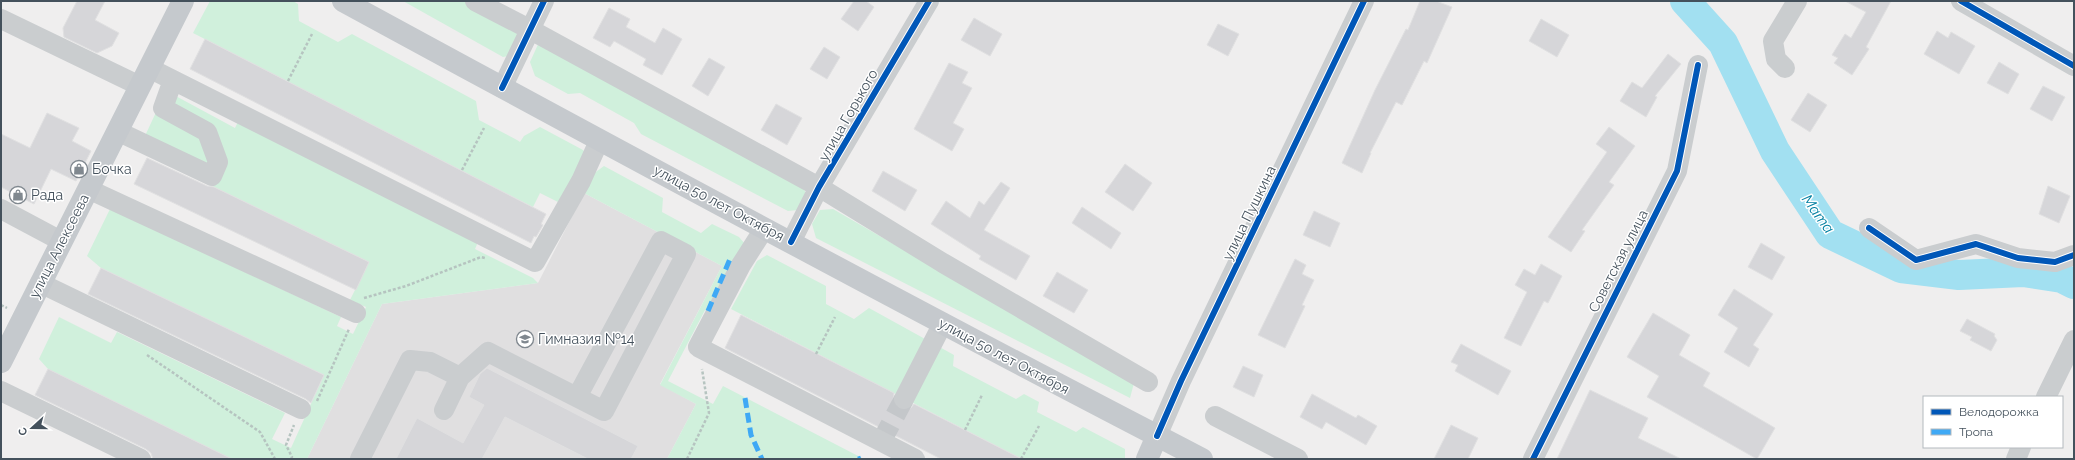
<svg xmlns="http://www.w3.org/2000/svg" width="2075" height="460" font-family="Raleway,sans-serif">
  <rect width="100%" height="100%" fill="#efeeee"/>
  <path fill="#e0dfe0" d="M584 193 722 266 660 384 696 404 667 459H307L382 304 538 283Z"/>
  <path fill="#d0f0dc" d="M210 1H293L298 4 299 21 338 42 352 34 476 101 479 120 517 140 520 142 524 136 540 127 583 150 588 156 562 204 540 193 533 207 193 33Z
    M403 1H467L521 33 514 55 503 57Z
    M540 40 796 177 806 193 798 210 788 211 641 134 634 123 580 93 568 94 535 76 530 62Z
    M165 93 172 94 235 128 239 120 478 242 475 249 533 278 538 283 382 304 307 459H232L48 369 39 359 59 317 111 343 117 332 285 413 272 439 291 448 324 375 101 268 87 256 110 209 341 317 337 326 353 334 366 307 350 300 369 262 148 155 144 138Z
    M604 166 663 198 662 212 701 233 712 224 739 237 745 244 711 312 705 310 668 381 713 404 723 386 864 459H667L696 404 660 385 722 266 584 193 593 174Z
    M833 209 1134 383 1130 398 816 238 812 224 820 210Z
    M767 255 826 286V304L854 319 869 308 954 355 953 366 1016 399 1024 394 1039 402 1037 412 1076 432 1083 427 1125 449V459H1022L731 309 757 261Z"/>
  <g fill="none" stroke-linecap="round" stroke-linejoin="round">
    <path stroke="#a2e0f1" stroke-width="30" d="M1685 1 1723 43 1775 151 1830 234 1901 268 1959 275 2023 272 2062 278 2074 284"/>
  </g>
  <path fill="#d6d6d9" stroke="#e0e0e1" d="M77 1H105L95 20 119 33 112 46 97 53 64 37 63 28Z
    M854 1H866L874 7 858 31 841 19Z
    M1420 1H1436L1452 7 1427 63 1424 61 1402 105 1396 102 1370 153H1371L1362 173 1342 163 1375 90 1406 29 1408 30Z
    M1845 1H1891L1866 47 1869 49 1852 75 1834 63 1838 58 1832 55 1845 34 1851 38 1866 12Z
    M609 8 630 19 626 27 655 43 663 28 682 39 662 75 643 65 646 59 614 41 610 47 593 38Z
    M974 18 1002 34 990 56 961 40Z
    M1541 19 1569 35 1557 57 1529 41Z
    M1218 24 1239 34 1228 56 1207 45Z
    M1937 31 1948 38 1951 32 1975 46 1959 74 1924 54Z
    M205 39 546 214 541 224 543 225 536 237 534 236 531 243 190 69Z
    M824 47 840 57 827 79 810 69Z
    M1668 54 1681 64 1655 96 1657 97 1646 117 1620 101 1632 82 1642 88Z
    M709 58 725 67 708 96 692 86Z
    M1999 62 2019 74 2008 94 1987 83Z
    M949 63 968 72 962 83 972 88 953 123 964 129 952 151 914 129Z
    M2043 86 2065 97 2052 121 2030 109Z
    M1808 93 1827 105 1810 132 1791 120Z
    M776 104 802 118 787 145 761 130Z
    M47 113 79 128 72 141 91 151 76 181 51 169 34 204 1 187V134L30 148Z
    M1609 127 1635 146 1609 182 1614 185 1582 230 1585 231 1571 252 1548 237 1607 152 1596 144Z
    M147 158 207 186 214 187 369 262 356 290 134 184Z
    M1125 164 1152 183 1133 211 1105 192Z
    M883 171 917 190 905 211 872 191Z
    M1001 182 1010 188 984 230 1030 256 1016 280 979 259 981 256 931 224 946 201 970 218 979 201 984 205Z
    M2048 186 2070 196 2059 223 2039 214Z
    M1082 207 1121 233 1111 249 1072 223Z
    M1314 211 1340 223 1330 247 1303 235Z
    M1761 243 1785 257 1772 280 1748 267Z
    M1295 259 1306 265 1302 274 1314 280 1302 305 1305 306 1285 348 1258 335Z
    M1541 264 1562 276 1548 303 1544 301 1521 346 1504 338 1527 292 1515 285 1524 269 1535 275Z
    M101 268 324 375 311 403 306 399 88 294Z
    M1057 272 1088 290 1074 313 1043 296Z
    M1734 289 1773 314 1753 345 1759 349 1749 367 1724 352 1738 328 1718 315Z
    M1653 313 1690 335 1679 355 1710 373 1703 386 1775 428 1757 459 1647 397 1659 376 1627 357Z
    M741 315 894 393 893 400 898 409 905 410 911 408 914 404 1022 459H941L725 348Z
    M1967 319 1995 334 1994 336 1997 340 1991 351 1970 340 1972 337 1960 331Z
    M1461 344 1511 371 1498 395 1455 371 1458 365 1451 362Z
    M1243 366 1263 375 1254 397 1233 387Z
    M487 368 638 446 631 459H588L505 417 482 459H396L417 418 463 443 484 405 469 397 480 374Z
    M48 369 232 459H153L151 453 146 449 35 395Z
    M1590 390 1648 418 1638 438 1681 459H1557Z
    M1312 394 1356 418 1358 415 1377 426 1366 445 1326 422 1322 429 1300 417Z
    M1451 425 1478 438 1468 459H1434Z"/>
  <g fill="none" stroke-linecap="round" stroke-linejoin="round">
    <path stroke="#c4c7ca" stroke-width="20" stroke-dasharray="20 10" stroke-linecap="butt" d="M881 442 904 399"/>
    <path stroke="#b6c4c0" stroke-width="2.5" stroke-dasharray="3 2" stroke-linecap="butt" d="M288 81 312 34
      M462 170 484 128
      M364 298 406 286 481 257 485 258
      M1 305 7 308
      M816 354 835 317
      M147 355 260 432 275 459
      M317 401 349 329
      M965 430 982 395
      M291 459 292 457 286 445 294 425
      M687 459 709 413 702 369
      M1021 459 1039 426"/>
    <path stroke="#cacdcf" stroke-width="20" d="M475 1 531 30 819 187 943 263 1148 382
      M1961 1 2074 66
      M1 19 140 86
      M149 68 535 262 581 181 599 141
      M1785 68 1776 59 1773 41 1797 1
      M502 88 544 1
      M117 131 212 176 218 162 207 132 163 108 173 80
      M88 189 356 313
      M1 209 61 241
      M1869 228 1916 260 1976 244 2018 258 2055 262 2074 255
      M764 229 741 265 698 347 915 459
      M791 242 819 187 929 1
      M40 283 301 409
      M460 377 488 352 604 411 686 254 661 241 577 397
      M1 391 141 459
      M2046 397 2074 340
      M904 399 943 323
      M1215 416 1298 459
      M1157 436 1181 381 1364 1
      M360 459 410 360 430 362 460 377 444 410
      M1533 459 1677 171 1698 65
      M2016 459 2021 447"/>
    <path stroke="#c5c9cd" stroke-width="22" d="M343 1C628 156 913 310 1202 459
      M1 362 183 1
      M1147 459 1157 436"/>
    <path stroke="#3fa9f5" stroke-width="5" stroke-dasharray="10 5" stroke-linecap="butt" d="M708 311 730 259
      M745 398 751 435 762 459
      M858 459 861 458"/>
    <g stroke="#fff" stroke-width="8">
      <path id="cycleway" d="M1961 1 2074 66
        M502 88 544 1
        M1869 228 1916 260 1976 244 2018 258 2055 262 2074 255
        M791 242 819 187 929 1
        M1157 436 1181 381 1364 1
        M1533 459 1677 171 1698 65"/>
    </g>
    <use href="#cycleway" stroke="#0057b8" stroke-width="6"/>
  </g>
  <defs>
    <g id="shop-ring" transform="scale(0.9)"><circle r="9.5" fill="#fff" stroke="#80888f" stroke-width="1.5"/><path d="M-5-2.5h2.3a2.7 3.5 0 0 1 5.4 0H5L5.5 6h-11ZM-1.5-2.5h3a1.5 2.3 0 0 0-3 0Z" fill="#80888f"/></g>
    <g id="school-ring" transform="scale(0.9)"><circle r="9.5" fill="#fff" stroke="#80888f" stroke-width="1.5"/><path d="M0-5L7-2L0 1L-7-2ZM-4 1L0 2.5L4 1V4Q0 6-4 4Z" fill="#80888f"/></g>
  </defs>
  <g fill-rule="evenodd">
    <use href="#shop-ring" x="79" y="169"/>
    <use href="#shop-ring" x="18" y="195"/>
    <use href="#school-ring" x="525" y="339"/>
  </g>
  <g text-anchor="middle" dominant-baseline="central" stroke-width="3" stroke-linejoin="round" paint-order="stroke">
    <g font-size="14" fill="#44515c" stroke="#fff">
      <text transform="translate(848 115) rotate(-60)">улица Горького</text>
      <text transform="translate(719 203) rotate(28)">улица 50 лет Октября</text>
      <text transform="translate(1249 213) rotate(-64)">улица Пушкина</text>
      <text transform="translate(59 246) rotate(-63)">улица Алексеева</text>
      <text transform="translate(1618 261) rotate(-63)">Советская улица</text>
      <text transform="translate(1004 356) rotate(28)">улица 50 лет Октября</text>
    </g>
    <g font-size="14" fill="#44515c" stroke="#fff" text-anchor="start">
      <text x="92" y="169">Бочка</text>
      <text x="31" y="195">Рада</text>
      <text x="538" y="339">Гимназия №14</text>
    </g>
    <g font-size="15" font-style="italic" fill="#0380a2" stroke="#fff">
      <text transform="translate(1818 214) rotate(54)">Мата</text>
    </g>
  </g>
  <rect width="2075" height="460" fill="none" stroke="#44515c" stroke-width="4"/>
  <rect x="1923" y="396" width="140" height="52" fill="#ffffff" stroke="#b4b9be"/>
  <rect x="1931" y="409" width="20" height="6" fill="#0057b8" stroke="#b4b9be"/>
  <text x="1959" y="416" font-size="12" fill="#44515c">Велодорожка</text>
  <rect x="1931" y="429" width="20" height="6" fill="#3fa9f5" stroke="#b4b9be"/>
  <text x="1959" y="436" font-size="12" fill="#44515c">Тропа</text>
  <g transform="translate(32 428) rotate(249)" stroke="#ffffff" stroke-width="3" paint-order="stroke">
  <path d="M0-3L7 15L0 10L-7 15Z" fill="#44515c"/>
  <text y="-6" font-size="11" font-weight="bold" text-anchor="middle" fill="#44515c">С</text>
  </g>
</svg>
